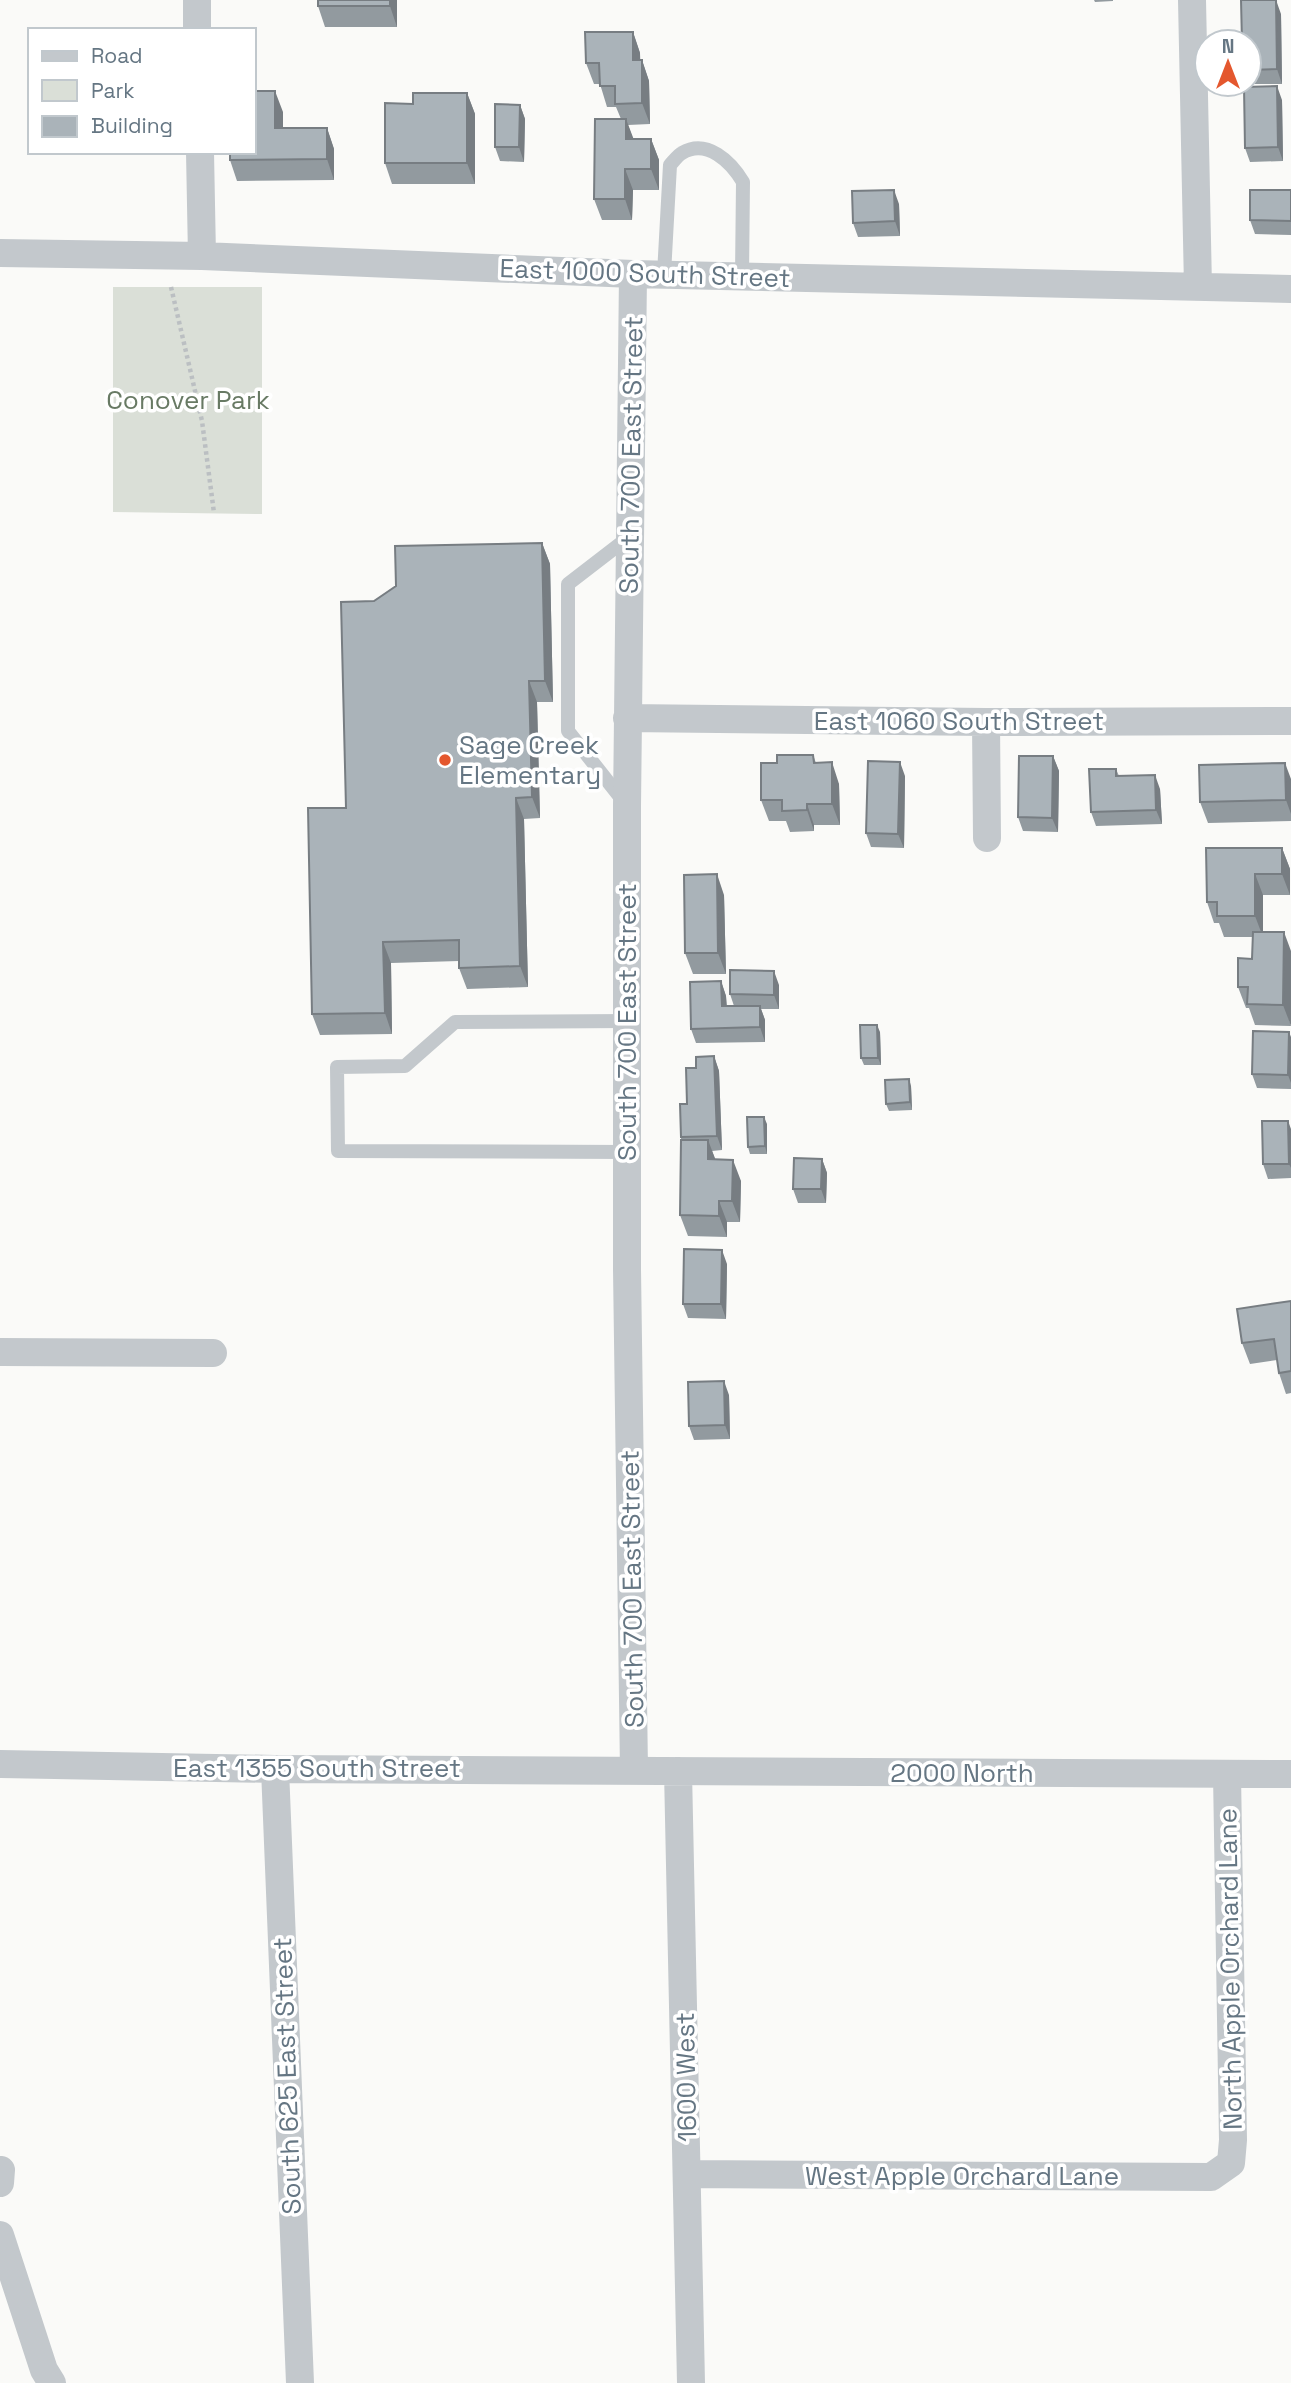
<svg xmlns="http://www.w3.org/2000/svg" width="1291" height="2383" font-family="'Space Grotesk',sans-serif">
  <rect width="100%" height="100%" fill="#fafaf8"/>
  <path fill="#dadfd7" d="M113 287H262V514L113 512Z"/>
  <g fill="none" stroke-linecap="round" stroke-linejoin="round">
    <path stroke="#bbbfc2" stroke-width="4.5" stroke-dasharray="3.5 3.5" stroke-linecap="butt" d="M171 287 202 421 214 513"/>
    <path stroke="#c3c8cc" stroke-width="14" d="M664 274 670 165C673 162 678 155 682 153 707 138 731 162 743 182L742 276
      M624 802 568 731V584L629 537
      M627 1021 455 1022 405 1066 337 1067 338 1151 628 1152"/>
    <path stroke="#c3c8cc" stroke-width="28" d="M197 0V30
      M1192 0 1198 287
      M200 152 202 256
      M0 253 202 256 633 274 1291 289
      M633 274 627 806V1269L634 1770
      M627 718 986 722 1291 721
      M986 722 987 838
      M0 1352 213 1353
      M0 1764 275 1769 1291 1774
      M275 1769 300 2383
      M678 1771 691 2383
      M688 2174 1211 2177 1231 2163 1233 2140 1227 1774
      M0 2183 1 2170
      M0 2235 44 2370 52 2383"/>
  </g>
  <path fill="#929a9f" d="M397 0V27H325L318 6Z
    M1094 0H1113V1L1095 2Z
    M1281 14 1282 84H1248H1249V42Z
    M633 32 640 53V60H642L649 81 650 124 628 125 633 139H651L659 160V190H633L632 220H602L594 199 621 119 616 107H607L600 84H594L586 63Z
    M467 93 475 114V184H392L385 163 413 104Z
    M1282 100 1283 161 1250 162 1245 148Z
    M520 105 525 119 524 162 500 161 495 147Z
    M283 112V128H327L334 149V180L237 181 230 160Z
    M1291 190V235L1255 234 1250 220Z
    M899 204 900 236 858 237 853 223Z
    M542 543 550 564 553 702H537L540 818 524 819 528 987 467 989 459 968V961L391 963 392 1034 320 1035 312 1014 346 808 374 601Z
    M813 755 816 763 839 784 840 825H814V831L790 832 786 821H769L761 800 777 763Z
    M1053 756 1059 771 1058 832 1023 831 1018 817Z
    M1116 769 1119 776 1160 789 1162 824 1096 826 1091 812Z
    M905 776 904 848 871 847 866 833Z
    M1291 779V821L1208 823 1200 802Z
    M1282 848 1290 869V895H1263V932L1291 1026 1255 1025 1249 1008H1246L1238 987 1252 959V937H1224L1219 923H1214L1207 902Z
    M724 895 726 974H693L685 953Z
    M721 981 726 996 727 1006H734L730 994 779 985V1009H761L765 1020V1042L696 1043 691 1029Z
    M880 1032 881 1065H864L861 1058Z
    M1291 1037V1089L1257 1088 1252 1074Z
    M714 1056 719 1071 722 1150 712 1151 715 1159 741 1181 740 1222H727V1237L688 1236 680 1215 681 1137 696 1068Z
    M911 1086 912 1110 889 1111 886 1104Z
    M767 1124V1154H750L748 1147Z
    M1291 1129V1178L1268 1179 1263 1164Z
    M822 1159 827 1173 826 1203H798L793 1189Z
    M727 1264 726 1319 688 1318 683 1304Z
    M1291 1301V1393L1286 1394 1279 1373 1277 1360 1250 1364 1242 1343Z
    M729 1395 730 1439 694 1440 689 1426Z"/>
  <path fill="#777d82" d="M390 0H397V27L390 6Z
    M1276 0 1281 14 1282 84 1277 69Z
    M633 32 640 53 641 81 633 60Z
    M642 60 649 81 650 124 642 103Z
    M1277 86 1282 100 1283 161 1278 147Z
    M275 91 283 112V149L275 128Z
    M467 93 475 114V184L467 163Z
    M520 105 525 119 524 162 519 147Z
    M626 119 634 140 626 139Z
    M327 128 334 149V180L327 159Z
    M651 139 659 160V190L651 169Z
    M625 169 633 190 632 220 625 199Z
    M894 190 899 204 900 236 895 221Z
    M542 543 550 564 553 702 545 681Z
    M529 681 537 702 540 818 532 797Z
    M1053 756 1059 771 1058 832 1052 818Z
    M832 762 839 784 840 825 832 804Z
    M900 762 905 776 904 848 898 834Z
    M1285 763 1291 779V814L1286 800Z
    M1155 775 1160 789 1162 824 1156 810Z
    M516 798 524 819 528 987 520 966Z
    M807 804 814 825V831L807 810Z
    M1282 848 1290 869V895L1282 874Z
    M717 874 724 895 726 974 718 953Z
    M1255 874 1263 895V937L1255 916Z
    M1284 932 1291 951V1026L1283 1005Z
    M383 942 391 963 392 1034 385 1013Z
    M774 971 779 985V1009L774 995Z
    M721 981 726 996 727 1020 722 1006Z
    M760 1006 765 1020V1042L760 1027Z
    M877 1025 880 1032 881 1065 878 1058Z
    M1289 1032 1291 1037V1083L1288 1075Z
    M714 1056 719 1071 722 1150 717 1136Z
    M909 1079 911 1086 912 1110 910 1102Z
    M764 1117 767 1124V1154L765 1146Z
    M1288 1121 1291 1129V1168L1289 1164Z
    M708 1140 716 1161 708 1159Z
    M822 1159 827 1173 826 1203 821 1189Z
    M733 1160 741 1181 740 1222 732 1201Z
    M719 1201 727 1222V1237L719 1216Z
    M722 1250 727 1264 726 1319 721 1304Z
    M724 1381 729 1395 730 1439 725 1425Z"/>
  <path fill="#aab3b9" stroke="#777d82" stroke-width="2" d="M318 0H390V6H318Z
    M1241 0H1276L1277 69 1249 70V42H1242Z
    M585 32H633V60H642V103L615 104V86H600L599 63H586Z
    M1277 86 1278 147 1245 148 1244 87Z
    M254 91H275V128H327V159L230 160V152H254Z
    M413 93H467V163H385V103L413 104Z
    M495 104 520 105 519 147H495Z
    M595 119H626V139H651V169H625V199H594Z
    M894 190 895 221 853 223 852 191Z
    M1250 190H1291V221L1250 220Z
    M542 543 545 681H529L532 797 516 798 520 966 459 968V940L383 942 385 1013 312 1014 308 808H346L341 602 374 601 396 586 395 546Z
    M777 755H813L814 763 832 762V804H807V810L782 811V800H761V763H777Z
    M1019 756H1053L1052 818 1018 817Z
    M868 761 900 762 898 834 866 833Z
    M1285 763 1286 800 1200 802 1199 765Z
    M1089 769H1116V776L1155 775 1156 810 1091 812Z
    M1206 848H1282V874H1255V916H1217V902H1207Z
    M717 874 718 953H685L684 875Z
    M1253 932H1284L1283 1005 1247 1004 1248 987H1238V958L1252 959Z
    M730 970 774 971V995L730 994Z
    M721 981 722 1006H760V1027L691 1029 690 982Z
    M860 1025H877L878 1058H861Z
    M1253 1031 1289 1032 1288 1075 1252 1074Z
    M714 1056 717 1136 681 1137 680 1104H687L686 1068H696V1057Z
    M909 1079 910 1102 886 1104 885 1080Z
    M747 1117H764L765 1146 748 1147Z
    M1262 1121H1288L1289 1164H1263Z
    M681 1140H708V1159L733 1160 732 1201H719V1216L680 1215Z
    M794 1158 822 1159 821 1189H793Z
    M684 1249 722 1250 721 1304H683Z
    M1291 1301V1371L1279 1373 1274 1339 1242 1343 1237 1309Z
    M724 1381 725 1425 689 1426 688 1382Z"/>
  <circle fill="#e4572e" stroke="#fff" stroke-width="2.5" cx="445" cy="760" r="7"/>
  <g text-anchor="middle" dominant-baseline="central" stroke-width="7" stroke-linejoin="round" paint-order="stroke">
    <g font-size="26" fill="#657683" stroke="#fff">
      <text transform="translate(645 273) rotate(2)">East 1000 South Street</text>
      <text transform="translate(631 455) rotate(-89)">South 700 East Street</text>
      <text x="959" y="721">East 1060 South Street</text>
      <text transform="translate(627 1022) rotate(-90)">South 700 East Street</text>
      <text transform="translate(632 1589) rotate(-91)">South 700 East Street</text>
      <text x="317" y="1768">East 1355 South Street</text>
      <text x="962" y="1773">2000 North</text>
      <text transform="translate(1230 1969) rotate(-91)">North Apple Orchard Lane</text>
      <text transform="translate(287 2076) rotate(-92)">South 625 East Street</text>
      <text transform="translate(686 2077) rotate(-91)">1600 West</text>
      <text x="962" y="2176">West Apple Orchard Lane</text>
    </g>
    <g font-size="26" fill="#687a64" stroke="#fff">
      <text x="188" y="400">Conover Park</text>
    </g>
    <g font-size="26" fill="#657683" stroke="#fff" text-anchor="start">
      <text x="459" y="745">Sage Creek<tspan x="459" dy="30">Elementary</tspan></text>
    </g>
  </g>
  <rect x="28" y="28" width="228" height="126" fill="#ffffff" stroke="#c1c8cd" stroke-width="2"/>
  <rect x="42" y="51" width="35" height="10" fill="#c3c8cc" stroke="#c1c8cd" stroke-width="2"/>
  <text x="91" y="63" font-size="21" fill="#657683">Road</text>
  <rect x="42" y="80" width="35" height="21" fill="#dadfd7" stroke="#c1c8cd" stroke-width="2"/>
  <text x="91" y="98" font-size="21" fill="#657683">Park</text>
  <rect x="42" y="116" width="35" height="21" fill="#aab3b9" stroke="#c1c8cd" stroke-width="2"/>
  <text x="91" y="133" font-size="21" fill="#657683">Building</text>
  <g transform="translate(1228 63)"><circle r="33" fill="#ffffff" stroke="#c1c8cd" stroke-width="2"/>
  <path d="M0-5L12 26L0 18L-12 26Z" fill="#e4572e"/>
  <text y="-10" font-size="19" font-weight="bold" text-anchor="middle" fill="#657683">N</text>
  </g>
</svg>
